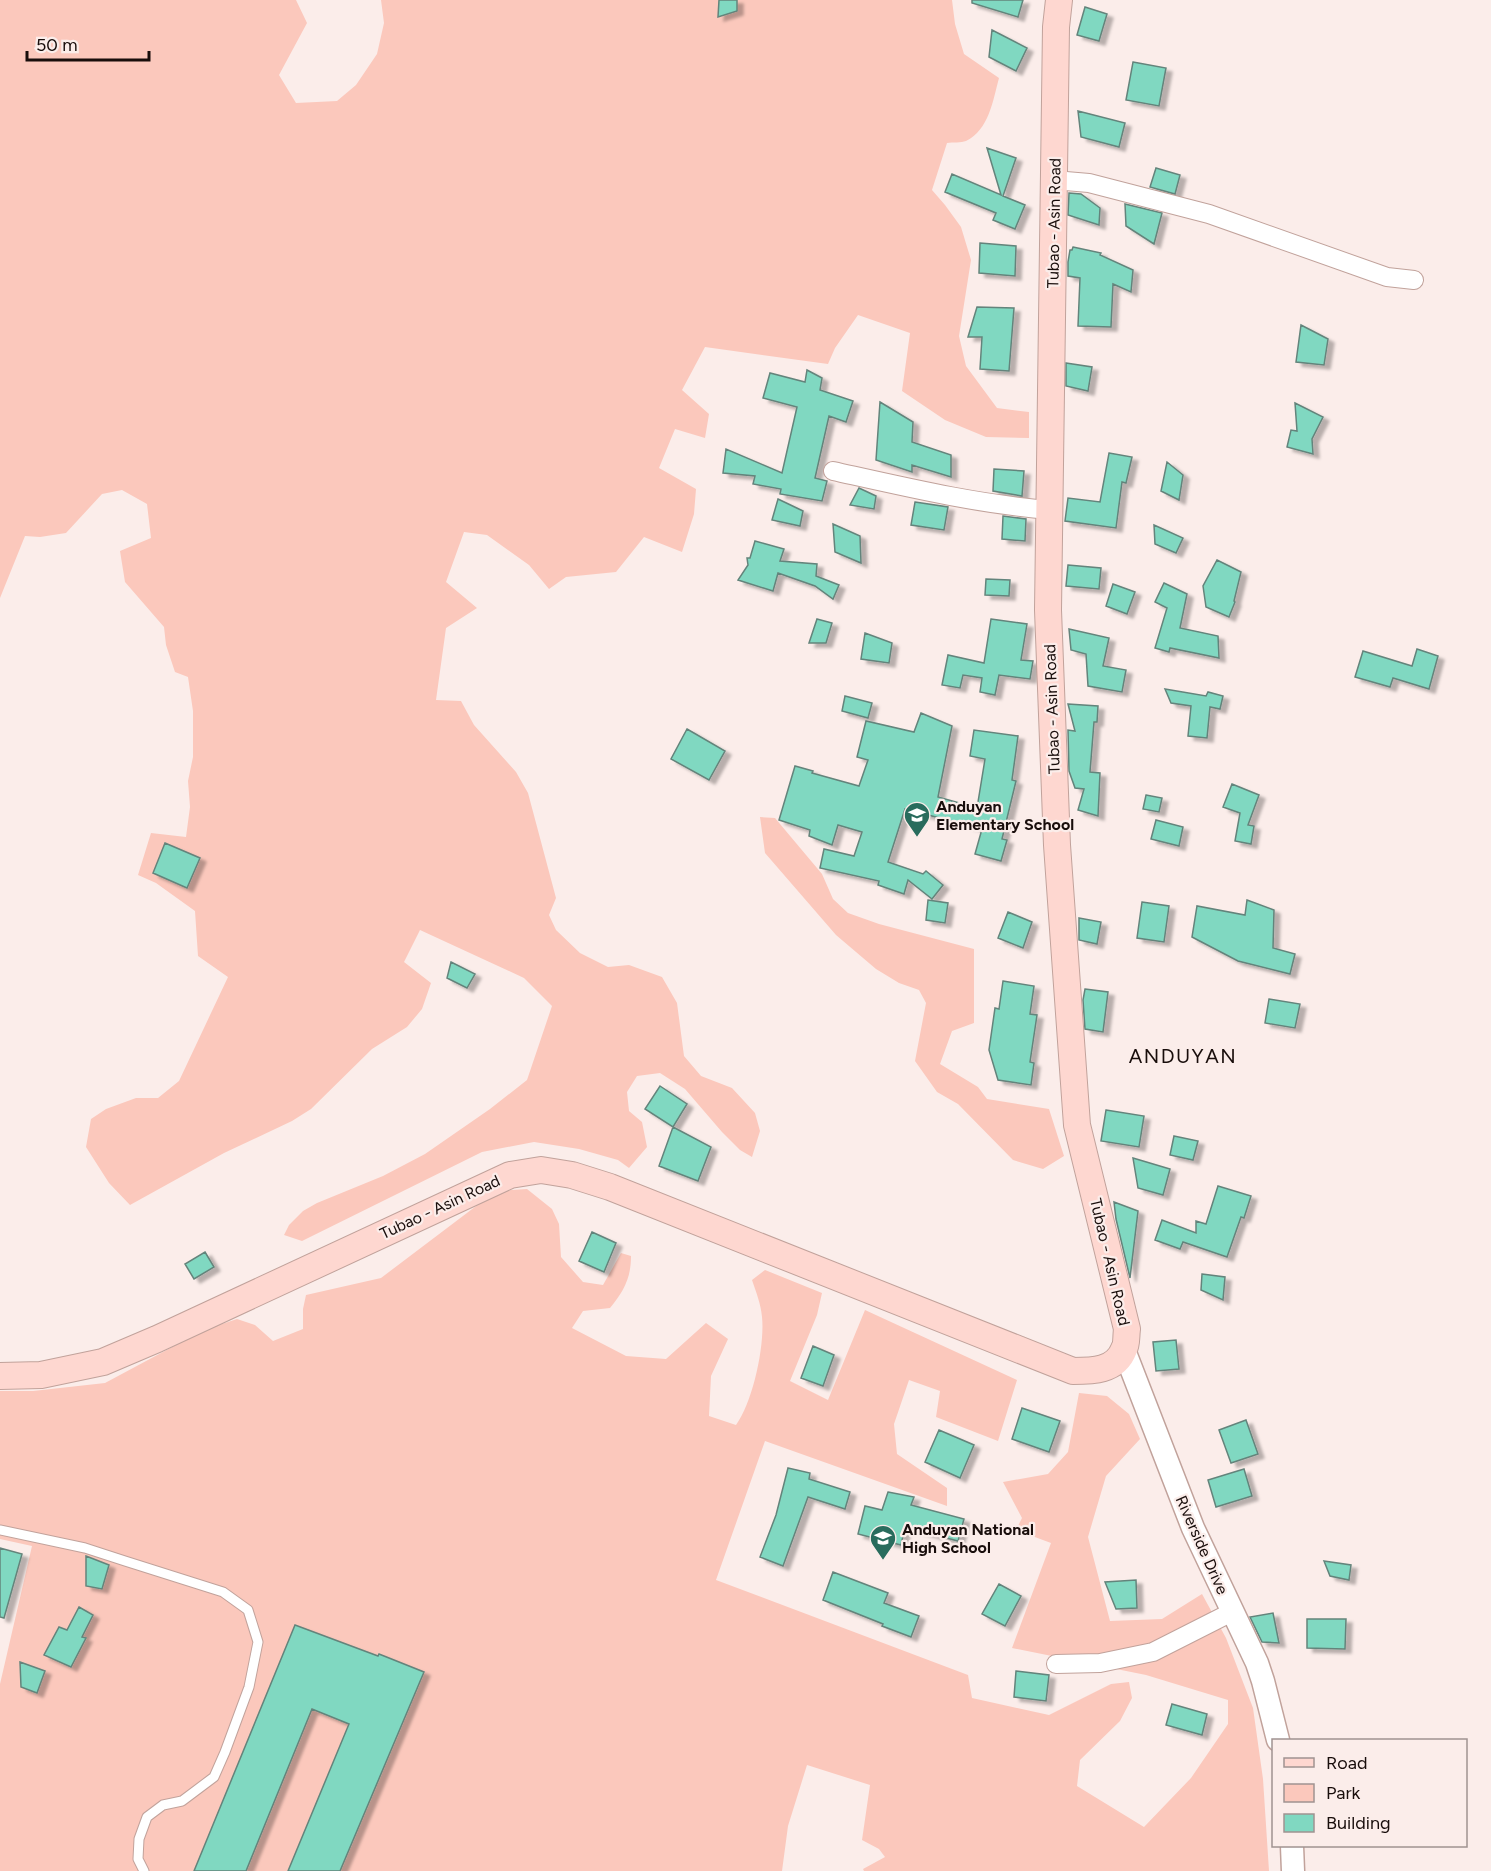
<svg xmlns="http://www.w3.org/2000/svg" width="1491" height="1871" font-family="Figtree,sans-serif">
  <defs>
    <filter id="shadow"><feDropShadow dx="6" dy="4" stdDeviation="1.5" flood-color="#0004"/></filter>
  </defs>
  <rect width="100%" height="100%" fill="#fbedea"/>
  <path fill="#fbc8bc" d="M0 0H296L307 23 279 75 296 103 337 101 356 85 377 54 384 23 381 0H952L955 24 964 54 999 78C993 100 989 130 966 141 961 143 953 142 947 143L932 190 945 205 961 227 971 260 959 336 966 366 997 408 1029 412V438L986 437 945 420 902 391 910 333 858 315 835 348 828 364 705 347 682 390 709 414 705 438 675 429 659 468 696 489 694 514 682 552 644 537 616 572 566 577 549 589 529 565 487 535 464 532 446 582 477 608 446 628 436 700 461 701 474 725 516 772 528 793 556 898 549 915 556 930 580 953 608 967 629 965 662 977 677 1003 684 1056 701 1076 732 1088 755 1113 760 1131 752 1157 740 1150 722 1132 685 1089 660 1073 637 1076 627 1092 629 1111 642 1122 647 1147 629 1168 618 1160 579 1149 534 1142 482 1152 302 1241 284 1235 289 1225 303 1211 317 1203 383 1176 425 1154 490 1109 527 1080 552 1006 524 978 420 930 404 962 431 983 422 1009 407 1027 372 1049 311 1109 292 1121 224 1153 130 1205 109 1183 86 1147 91 1119 106 1109 136 1098H158L179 1081 228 977 198 956 195 911 156 883 138 875 151 833 186 837 190 807 188 781 193 757V711L188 677 175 672 166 645 164 627 125 582 120 551 151 538 147 504 122 490 102 494 66 533 40 537 25 536 0 598Z
    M760 817 775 818 822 874 833 899 848 913 879 924 974 949V1023L952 1031 940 1064 978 1087 987 1099 1049 1109 1064 1156 1043 1169 1013 1160 958 1104 937 1092 915 1061 926 1003 919 990 899 983 876 969 836 935 765 853Z
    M527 1189 552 1209 559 1224 561 1257 583 1282 603 1285 621 1253 631 1256C631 1278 624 1291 610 1308L583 1311 572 1328 626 1356 666 1359 706 1323 728 1339 711 1376 709 1416 736 1425C753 1402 765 1345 762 1317 761 1304 756 1292 752 1280L765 1270 822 1293 817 1315 790 1381 828 1400 865 1310 1017 1380 998 1441 936 1417 940 1391 909 1380 894 1424 897 1454 947 1488V1506L765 1441 716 1580 968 1675 972 1698 1049 1715 1111 1684 1129 1682 1132 1698 1120 1721 1080 1760 1077 1786 1144 1827 1191 1778 1228 1724V1700L1146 1675 1012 1648 1051 1543 1016 1530 1022 1518 1003 1482 1048 1474 1068 1452 1079 1393 1107 1396 1129 1414 1140 1439 1106 1476 1088 1537 1110 1621 1162 1619 1202 1594 1226 1638 1253 1708 1263 1779 1269 1871H864L863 1869 885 1857 879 1849 862 1840 870 1785 807 1765 788 1826 782 1871H0V1684L32 1546 0 1539V1391H33L105 1383 204 1330 237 1319 255 1325 273 1341 303 1329V1309L306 1295 381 1278 496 1191Z"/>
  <path fill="#80d8c1" stroke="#64847b" stroke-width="1.5" filter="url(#shadow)" d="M719 0H737V11L718 17Z
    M972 0H1023L1018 17 972 3Z
    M1085 7 1107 14 1099 41 1077 35Z
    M992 30 1027 48 1016 71 989 57Z
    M1133 62 1166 68 1159 106 1126 100Z
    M1078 111 1125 123 1119 147 1081 137Z
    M987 148 1016 158 1003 196 1025 205 1015 229 993 220 996 213 945 192 952 174 1001 195Z
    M1156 168 1180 175 1175 194 1150 187Z
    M1069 193 1081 194 1100 208 1099 225 1068 215Z
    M1125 204 1162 213 1154 244 1126 226Z
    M980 243 1016 246 1015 276 979 273Z
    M1073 247 1101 253 1100 255 1133 270 1131 292 1113 284 1111 327 1078 326 1080 278 1068 276V262L1070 250H1072Z
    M977 307 1014 308 1009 371 980 369 982 337H968Z
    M1301 325 1328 339 1324 365 1296 362Z
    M1066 363 1092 367 1088 391 1066 386Z
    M807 370 822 378 820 390 853 401 846 422 829 416 815 478 827 481 822 501 780 494 781 489 753 484 755 476 723 473 726 449 782 473 797 407 763 398 770 373 805 382Z
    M880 402 913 422 912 442 951 455V477L912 465V472L876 460Z
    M1295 403 1323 417 1312 439 1313 454 1287 447 1291 430 1297 431Z
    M1109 453 1132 457 1126 483 1122 482 1116 528 1065 521 1068 498 1100 502Z
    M1167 462 1183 475 1179 500 1161 491Z
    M994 469 1024 471 1022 496 993 491Z
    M859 488 876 496 874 509 850 505Z
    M778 499 803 511 800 526 772 520Z
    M915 502 948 507 944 530 911 525Z
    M1003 516 1026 519 1025 541 1002 539Z
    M833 524 860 536 861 563 835 552Z
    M1154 525 1183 538 1176 553 1155 544Z
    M755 541 784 549 780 561 817 564 816 576 839 585 833 599 815 586 778 573 773 591 738 580 748 565 747 558H750Z
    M1217 560 1241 572 1234 601 1235 602 1229 617 1206 607 1203 586Z
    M1068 565 1101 568 1099 589 1066 586Z
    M986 579 1010 580 1009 596 985 595Z
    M1164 583 1187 594 1180 628 1218 636 1219 658 1170 648 1169 652 1155 648 1167 608 1155 602Z
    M1113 584 1135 592 1127 614 1106 606Z
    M817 619 832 623 826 643H809Z
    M991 619 1027 624 1021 660 1033 661 1030 679 999 675 995 695 980 692 982 678 963 675 960 688 942 685 948 655 984 663Z
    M1069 629 1109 638 1103 666 1126 670 1122 692 1088 686 1086 654 1071 650Z
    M865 633 892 643 889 663 861 659Z
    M1417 649 1438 656 1429 689 1393 678 1390 687 1355 677 1363 651 1412 666Z
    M1165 689 1206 696 1208 692 1223 696 1220 709 1210 707 1207 738 1188 736 1191 706 1171 703Z
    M845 696 872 703 868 718 842 711Z
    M1068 704 1098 706 1097 722H1094L1090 772 1100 773 1098 816 1078 810 1084 789 1075 788 1069 771 1068 730 1075 731Z
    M921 713 952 726 938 797 977 808 985 759 970 756 974 730 1018 736 1012 780 1016 781 1002 839 1007 840 1001 861 975 854 982 829 905 809 888 862 923 874 926 871 943 885 932 899 908 880 904 894 878 885 879 881 820 868 824 849 854 856 862 832 838 825 832 845 809 836 810 830 779 820 795 766 813 771 812 773 859 786 868 760 857 757 866 721 914 732Z
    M687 729 725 751 709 780 671 759Z
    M1232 784 1259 795 1248 825 1254 826 1251 844 1235 841 1240 813 1223 807Z
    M1146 795 1162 798 1159 812 1143 809Z
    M1156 820 1183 827 1179 846 1151 839Z
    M165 843 200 858 187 888 153 873Z
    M928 900 948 903 945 923 926 920Z
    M1247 900 1274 910 1273 948 1295 954 1290 974 1238 961 1192 937 1197 906 1245 915Z
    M1142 902 1169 906 1164 942 1137 938Z
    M1008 912 1032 922 1023 948 998 938Z
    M1079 918 1101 922 1097 944 1079 940Z
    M451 962 475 974 467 988 447 978Z
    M1003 981 1034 986 1030 1014 1037 1015 1030 1062 1034 1063 1031 1085 998 1080 989 1050 995 1008 999 1009Z
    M1085 989 1108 992 1103 1032 1085 1029 1083 1000Z
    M1269 999 1300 1004 1295 1028 1265 1023Z
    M660 1086 687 1104 673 1127 645 1109Z
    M1106 1110 1144 1116 1139 1147 1101 1141Z
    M673 1127 711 1147 698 1181 659 1166Z
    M1174 1136 1198 1141 1193 1160 1170 1155Z
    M1133 1158 1170 1169 1163 1195 1138 1188Z
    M1218 1186 1251 1196 1244 1218 1241 1217 1227 1257 1183 1242 1180 1249 1155 1240 1162 1220 1196 1233V1221L1206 1224Z
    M1114 1202 1138 1211 1130 1278 1116 1219Z
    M592 1232 616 1243 604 1272 579 1261Z
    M205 1252 214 1267 194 1279 185 1264Z
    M1202 1274 1225 1277 1223 1300 1201 1290Z
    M1176 1340 1179 1369 1156 1371 1153 1342Z
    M813 1346 834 1355 823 1386 801 1378Z
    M1022 1408 1060 1421 1049 1452 1012 1439Z
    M1246 1420 1258 1454 1231 1463 1219 1430Z
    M939 1430 974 1445 960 1478 925 1462Z
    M788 1468 810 1473 809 1479 850 1492 845 1509 808 1497 783 1566 760 1557 776 1515Z
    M1244 1469 1252 1496 1216 1507 1208 1480Z
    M888 1492 914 1497 911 1505 964 1519 958 1541 905 1527 901 1545 858 1534 865 1506 882 1510Z
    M0 1548 22 1554 4 1618 0 1617Z
    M86 1556 109 1565 102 1589 86 1586Z
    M1324 1561 1351 1565 1349 1580 1330 1576Z
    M833 1572 888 1593 884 1603 919 1616 911 1637 882 1626 883 1624 823 1600Z
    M1136 1580 1137 1608 1116 1609 1105 1582Z
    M999 1584 1021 1596 1005 1626 982 1614Z
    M79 1607 93 1615 82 1637 86 1638 71 1667 44 1655 59 1627 67 1630Z
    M1273 1613 1279 1643 1262 1642 1250 1617Z
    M1307 1619H1346L1345 1649 1307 1648Z
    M295 1625 378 1656 379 1654 424 1672 340 1871H288L349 1724 312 1709 246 1871H194Z
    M20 1662 45 1671 37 1693 21 1687Z
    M1016 1671 1049 1675 1046 1701 1014 1697Z
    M1172 1704 1207 1714 1202 1735 1166 1725Z"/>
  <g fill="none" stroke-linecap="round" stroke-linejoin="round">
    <g stroke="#c1a29b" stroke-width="11">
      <path id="service" d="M0 1530 85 1548 125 1561 223 1592 248 1610 258 1642 249 1687 225 1752 214 1777 182 1801 163 1805 147 1817 139 1839 138 1859 144 1871"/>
    </g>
    <g stroke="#c1a29b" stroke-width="20">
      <path id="minor" d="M1054 180 1089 183 1209 214 1387 277 1414 280
        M833 471C905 487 976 504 1050 510
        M1056 1664 1100 1663 1153 1652 1232 1612"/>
    </g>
    <g stroke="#c1a29b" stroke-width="25">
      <path id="tertiary" d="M1124 1350 1193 1528 1257 1663 1263 1681 1278 1740
        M1292 1846 1293 1871"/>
    </g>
    <g stroke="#c1a29b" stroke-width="28">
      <path id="secondary" d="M0 1376 41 1375 103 1362 157 1339 510 1175 541 1170 572 1175 610 1187 1073 1371C1092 1371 1116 1371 1124 1349 1127 1344 1126 1335 1127 1329L1077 1125 1057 845 1048 610 1056 27 1059 0"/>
    </g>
    <use href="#service" stroke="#fff" stroke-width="9"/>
    <use href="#minor" stroke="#fff" stroke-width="18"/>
    <use href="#tertiary" stroke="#fff" stroke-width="22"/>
    <use href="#secondary" stroke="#fed7d0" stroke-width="26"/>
  </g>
  <defs>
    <g id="school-pin" transform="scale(1.35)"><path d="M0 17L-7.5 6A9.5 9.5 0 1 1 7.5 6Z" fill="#296c5d" stroke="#fbedea"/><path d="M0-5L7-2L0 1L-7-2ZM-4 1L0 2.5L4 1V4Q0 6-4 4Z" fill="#fff"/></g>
  </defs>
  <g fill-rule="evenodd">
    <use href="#school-pin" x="917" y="815"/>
    <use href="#school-pin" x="883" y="1538"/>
  </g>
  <g text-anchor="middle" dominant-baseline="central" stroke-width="4.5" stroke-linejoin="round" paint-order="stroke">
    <g font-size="16" fill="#180d0b" stroke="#fbedea">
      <text transform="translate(1054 223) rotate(-89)">Tubao - Asin Road</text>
      <text transform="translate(1052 709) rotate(-92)">Tubao - Asin Road</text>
      <text transform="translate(440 1207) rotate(-25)">Tubao - Asin Road</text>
      <text transform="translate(1110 1262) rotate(77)">Tubao - Asin Road</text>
      <text transform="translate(1202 1545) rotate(66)">Riverside Drive</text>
    </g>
    <g font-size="16" font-weight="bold" fill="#180d0b" stroke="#fbedea" text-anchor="start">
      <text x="936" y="806">Anduyan<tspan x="936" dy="18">Elementary School</tspan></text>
      <text x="902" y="1529">Anduyan National<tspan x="902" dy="18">High School</tspan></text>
    </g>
    <g font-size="20" letter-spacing="1.5" fill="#180d0b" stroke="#fbedea">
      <text x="1183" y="1056">ANDUYAN</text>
    </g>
  </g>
  <rect x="1272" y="1739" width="195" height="108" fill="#fbedea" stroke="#a09391" stroke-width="1.5"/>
  <rect x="1284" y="1758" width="30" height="9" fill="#fed7d0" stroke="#a09391" stroke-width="1.5"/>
  <text x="1326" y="1769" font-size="18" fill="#180d0b">Road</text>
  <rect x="1284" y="1784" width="30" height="18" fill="#fbc8bc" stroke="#a09391" stroke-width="1.5"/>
  <text x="1326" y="1799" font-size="18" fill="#180d0b">Park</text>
  <rect x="1284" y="1814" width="30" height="18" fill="#80d8c1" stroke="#a09391" stroke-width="1.5"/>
  <text x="1326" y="1829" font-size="18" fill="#180d0b">Building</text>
  <path d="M27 51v9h122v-9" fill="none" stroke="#180d0b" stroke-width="3"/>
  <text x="36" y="51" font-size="18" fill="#180d0b" stroke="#fbedea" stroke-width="4.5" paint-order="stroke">50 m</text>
</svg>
